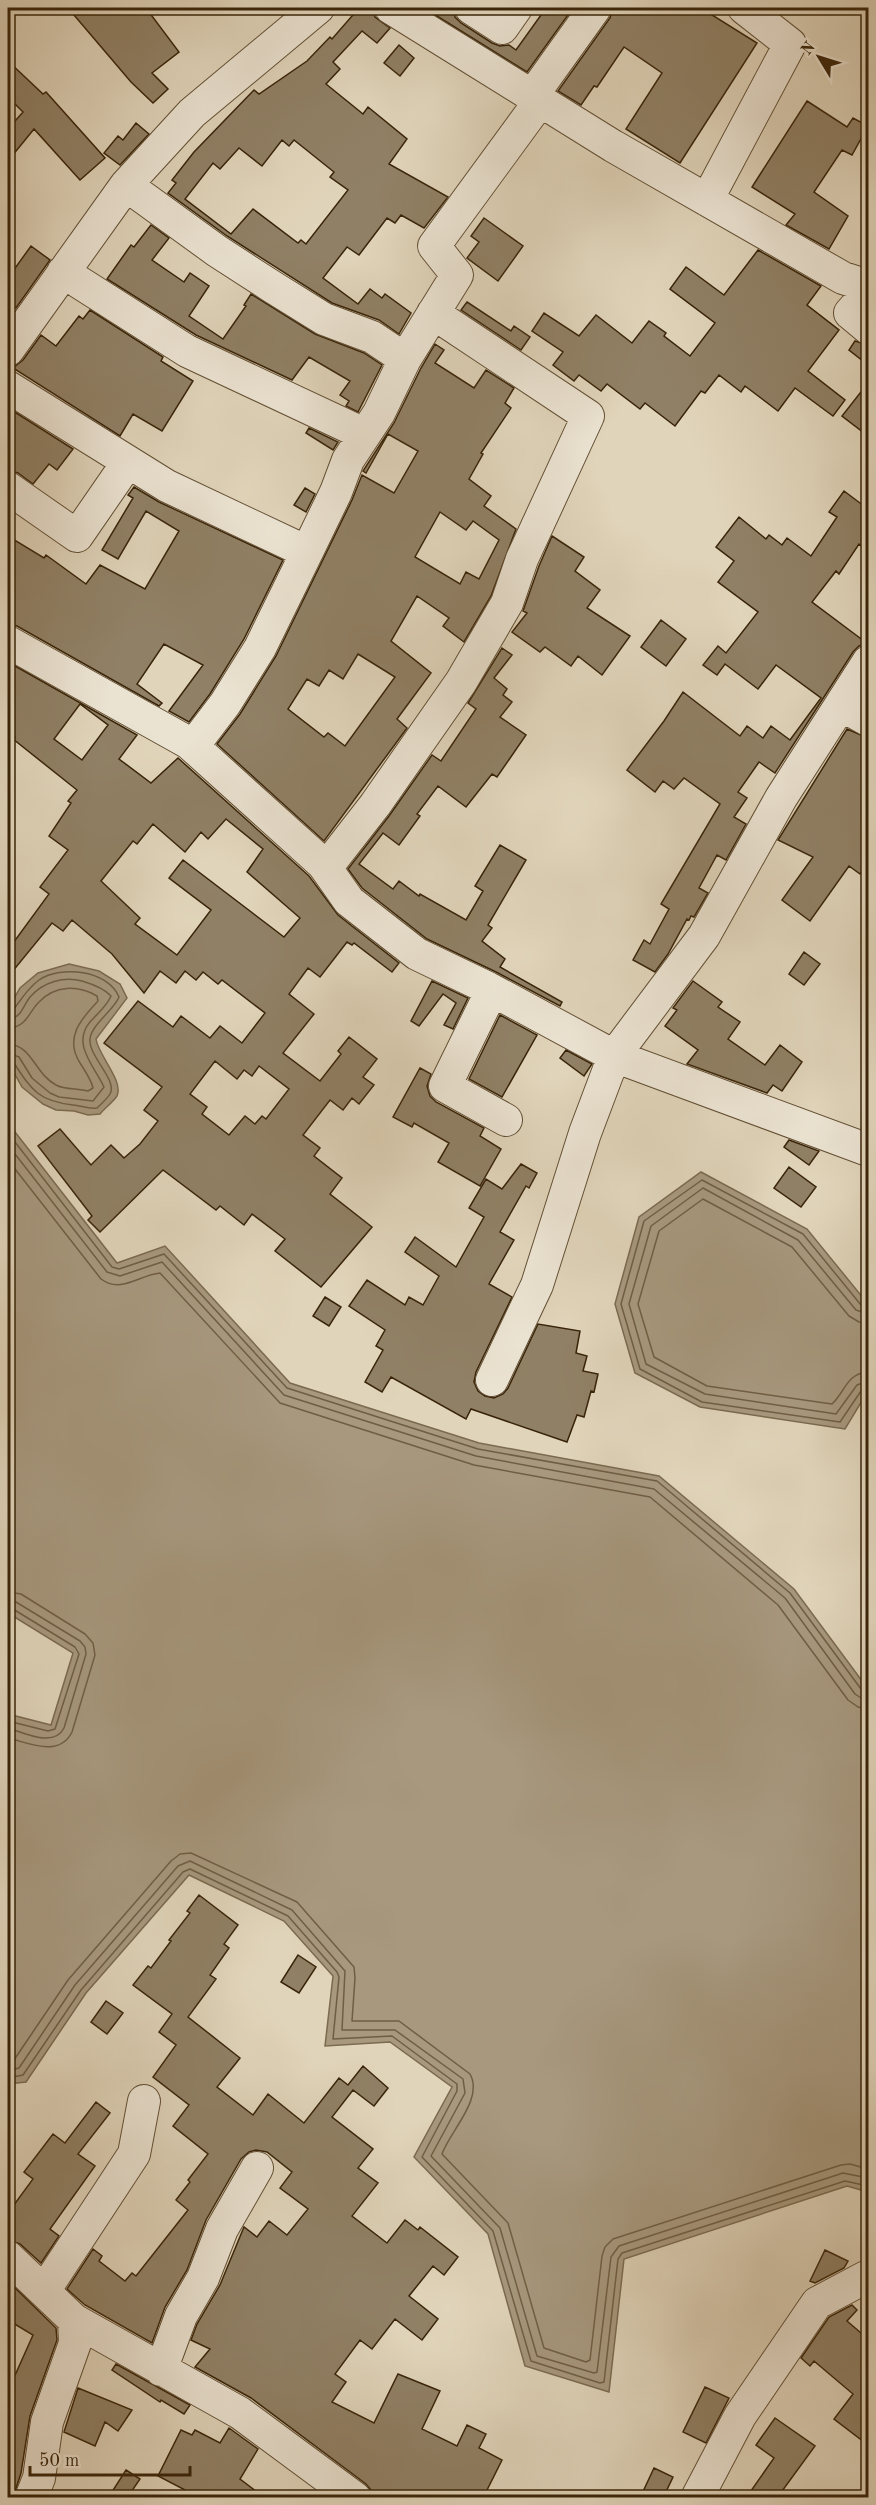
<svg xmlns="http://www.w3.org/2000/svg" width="876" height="2505" font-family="'Old Standard TT',serif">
  <rect width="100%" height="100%" fill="#e0d4ba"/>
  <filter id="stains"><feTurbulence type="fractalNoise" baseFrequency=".00333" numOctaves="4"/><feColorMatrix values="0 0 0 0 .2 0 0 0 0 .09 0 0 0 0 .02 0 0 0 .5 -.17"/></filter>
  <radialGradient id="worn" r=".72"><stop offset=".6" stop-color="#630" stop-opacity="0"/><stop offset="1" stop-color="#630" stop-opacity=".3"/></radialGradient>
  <path fill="#a7987e" stroke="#7b6a4f" stroke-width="1.5" d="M69 964 99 971 120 984 127 998 96 1039C98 1055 124 1081 117 1096 113 1102 104 1109 100 1114L88 1115 74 1111 56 1110 43 1104 22 1087 8 1062V1009L20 988 38 973Z
    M8 1123 117 1263 165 1246 290 1383 479 1443 659 1476 794 1589 868 1689V2192L847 2186 624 2259 609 2392 525 2366 488 2234 414 2157 452 2087 390 2042 325 2046 333 1976 284 1921 189 1875 86 1993 26 2082 8 2084V1714L51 1725 73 1653 8 1613Z
    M701 1172 807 1229 868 1304V1391L845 1429 700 1407 635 1373 615 1304 639 1217Z"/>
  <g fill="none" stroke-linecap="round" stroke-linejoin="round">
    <path stroke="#705e44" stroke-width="1.5" d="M8 1011 14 1009C22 998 28 988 39 980 61 965 108 970 119 997 114 1010 91 1025 90 1039 88 1056 118 1080 110 1094 107 1099 101 1104 97 1108 88 1109 82 1106 73 1105 39 1101 32 1091 14 1063L8 1061
      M8 1019C22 1018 22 1007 30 997 43 982 64 976 82 981 92 984 104 988 111 996 107 1006 97 1014 90 1022 71 1044 95 1067 104 1087L93 1101 59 1097 50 1093 32 1078 19 1057 8 1053
      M8 1028C27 1027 28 1013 39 1002 55 985 78 985 97 996L98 1001C81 1019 64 1038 80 1063 85 1071 91 1079 93 1088L88 1091C78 1088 65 1090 56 1085 35 1074 32 1045 8 1044
      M8 1133 112 1267 119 1269 164 1254 287 1388 478 1449 657 1481 790 1593 861 1689 868 1692
      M8 1145 107 1272 120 1276 162 1262 284 1395 476 1456 654 1489 785 1598 855 1694 861 1698 868 1700
      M8 1160 101 1279C121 1294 139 1275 160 1273L280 1403 474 1465 650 1497 778 1605 848 1700 858 1707 868 1709
      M868 1307 861 1305 803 1234 702 1180 644 1221 621 1304 640 1369 702 1402 840 1422 861 1391 868 1388
      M868 1314 856 1310 798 1240 703 1188 651 1226 629 1304 646 1364 705 1394 836 1414 857 1385 868 1381
      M868 1323 859 1322 849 1316 792 1247 703 1199 659 1231 638 1304 654 1357 707 1386 832 1404C845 1392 847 1373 868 1372
      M8 1592 21 1594 85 1634 93 1643 95 1655 72 1732C59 1758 29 1743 8 1738
      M8 1601 16 1602 80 1641 85 1647 86 1654 64 1728C54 1748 24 1733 8 1728
      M8 1608 13 1609 75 1647 79 1654 55 1729 48 1731 8 1721
      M8 2061 14 2060 68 1980 171 1861 180 1854 191 1853 297 1902 354 1967 355 1978 352 2021H399L470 2074C484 2099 450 2131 442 2154L508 2223 544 2348 586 2362 590 2360 602 2256 605 2247 613 2239 841 2165 850 2164 868 2169
      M8 2071 19 2068 75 1985 178 1866 190 1861 292 1910 345 1971 342 2030H395L463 2079 465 2093 431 2156 500 2228 537 2356 594 2373 597 2372 611 2257 619 2246 843 2173 868 2178
      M8 2078 23 2075 81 1990 183 1872 190 1869 288 1916 337 1972 339 1977 333 2039 392 2036 457 2084V2091L422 2157 493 2231 531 2361 600 2383 604 2382 618 2259 622 2253 845 2181 868 2186"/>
  </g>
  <path fill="#908065" stroke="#392409" stroke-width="1.5" fill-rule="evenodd" d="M68 8H146L179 52 152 73 168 89 153 103 131 82Z
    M359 8H373L375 17 390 28 377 43 362 31 333 62 340 69 326 84 363 114 368 107 407 139 389 164 448 197 424 228 401 215 395 223 387 218 359 255 347 247 323 278 358 304 370 289 382 298 385 294 411 313 399 334 379 320 332 303 227 236 168 193 176 183 172 180 194 152 254 90 259 94 307 61 330 37 332 39ZM282 140 289 146 294 140 334 172 330 177 348 190 306 244 301 240 298 243 253 209 231 234 185 199 213 163 220 169 239 148 262 166Z
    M424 8H453L455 17 461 23 492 43 500 46 509 45 516 50 546 8H573L527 72Z
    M613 8H701L757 43 680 163 626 129 662 73 624 47 597 87 594 86 581 105 558 91 610 18Z
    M399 45 414 58 400 76 384 63Z
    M8 61 43 94 46 92 105 158 80 180 34 129 8 161V129L23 112 8 97Z
    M807 101 847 127 853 118 868 126 852 155 842 150 814 192 848 216 829 249 786 225 795 214 752 187Z
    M136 123 149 134 120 165 104 153 118 136 123 140Z
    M484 218 523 246 498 281 467 258 479 242 471 236Z
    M151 225 169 238 152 260 184 282 190 273 209 286 189 316 223 339 246 306 244 305 251 294 315 334 364 353 382 365 358 412 346 406 349 401 340 395 350 381 309 357 292 380 196 335 107 279 131 245 134 247Z
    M31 246 50 260 16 308 8 302V278Z
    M758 250 821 286 807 305 839 330 808 371 845 400 833 416 795 388 778 411 745 386 741 392 719 375 705 393 701 391 675 426 645 403 640 409 607 384 601 391 579 375 574 381 553 365 563 352 532 331 544 313 579 336 596 315 632 343 649 321 666 333 664 336 690 356 715 323 670 289 686 267 724 295Z
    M467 302 511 331 514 326 530 337 521 350 461 310Z
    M90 310 163 357 161 361 193 381 162 431 133 414 120 436 13 368 23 360 41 335 56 346 79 316 83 319Z
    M855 341 868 345V365L849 350Z
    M435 344 444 350 435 363 474 388 486 370 514 388 505 403 511 408 481 453 483 454 469 479 491 496 484 506 516 529 491 596 464 642 443 626 449 618 417 596 391 641 431 673 397 719 407 728 324 841 217 744 240 714 276 656 352 500 362 475 394 493 418 451 388 434 366 473 363 471 394 423 421 368ZM440 512 466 530 473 521 499 540 479 579 466 572 460 584 415 557ZM358 654 395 677 345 746 328 733 324 737 288 709 307 679 319 686 329 670 343 679Z
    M868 383V436L842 416Z
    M10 409 73 449 57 470 49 464 33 484 18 473 8 470V412Z
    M309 428 338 442 333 450 306 433Z
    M134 487 159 502 283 560 244 639 210 694 189 722 169 711 203 665 164 644 137 684 162 703 159 706 17 626 8 624V536L44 558 46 555 86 584 100 565 145 589 179 531 146 511 118 559 102 550 133 498 128 495Z
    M305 488 315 494 306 512 294 505Z
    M844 491 868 509V551L859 544 839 574 836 571 812 602 868 644 859 646 853 652 775 773 759 762 738 792 747 798 734 817 746 824 726 860 717 855 699 888 708 893 694 917 691 916 689 920 687 919 668 954 655 972 633 960 644 940 650 944 669 909 661 904 720 804 684 778 674 789 663 781 655 792 627 770 664 721 683 692 740 736 747 726 763 738 771 726 790 740 821 698 776 665 758 689 725 664 717 675 703 665 718 646 726 653 758 612 718 582 734 561 716 547 739 517 766 539 769 535 782 545 787 538 811 556 837 517 829 512Z
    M552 536 584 557 575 571 600 590 587 608 630 636 602 675 578 656 571 666 545 647 540 652 512 632 527 613 523 611 539 566Z
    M661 620 686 639 666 666 641 647Z
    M502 648 512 655 494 678 507 689 503 695 512 702 500 717 526 735 497 777 492 774 466 807 438 786 417 814 420 816 399 845 383 833 359 864 393 889 399 881 419 896 420 894 466 920 483 891 475 886 500 845 526 860 488 925 492 928 482 941 505 959 500 967 562 1002 560 1006 496 972 427 939 362 888 348 869 389 816 432 755 441 761 476 709 468 703Z
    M8 662 137 735 119 759 151 783 178 758 309 876 338 915 399 963 392 972 354 943 352 945 347 942 320 977 308 968 289 994 314 1014 283 1053 320 1081 341 1054 338 1051 349 1037 377 1059 363 1077 374 1085 359 1104 352 1098 343 1110 330 1100 303 1135 320 1148 314 1156 342 1178 330 1194 372 1227 321 1287 275 1251 285 1239 252 1214 244 1225 220 1206 216 1210 163 1170 100 1232 88 1220 92 1216 38 1146 60 1129 91 1165 111 1145 124 1158 140 1144 158 1121 144 1110 162 1087 104 1043 138 1001 173 1027 181 1016 210 1038 220 1026 242 1043 265 1013 222 980 218 984 203 972 196 980 185 971 176 983 160 971 144 993 112 954 72 920 63 931 52 923 8 977V950L49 894 40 887 68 850 49 836 71 803 68 801 77 790 13 739 15 737 8 732ZM80 704 108 725 82 760 54 739ZM226 819 263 849 247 872 300 918 284 937 183 860 169 878 211 910 177 955 135 924 140 918 101 881 133 841 137 844 153 824 185 852 201 832 208 839ZM215 1061 237 1079 244 1070 252 1076 259 1066 289 1089 266 1119 262 1116 255 1124 245 1116 229 1135 202 1114 207 1107 190 1094Z
    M847 729 868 738V862L860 874 849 866 810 921 782 900 813 857 778 840Z
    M804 952 820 964 804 985 789 974Z
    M432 981 468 998 453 1029 444 1025 456 1003 443 994 419 1026 411 1021Z
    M693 981 722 1002 718 1007 740 1022 728 1039 765 1065 780 1045 802 1062 782 1091 773 1085 767 1093 687 1064 698 1050 665 1026 677 1010 673 1008Z
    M500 1015 537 1035 502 1097 469 1079Z
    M566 1050 592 1064 584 1076 560 1058Z
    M420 1068 431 1074 427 1086 430 1096 436 1102 484 1128 480 1136 501 1149 480 1186 438 1162 449 1143 414 1123 412 1127 393 1117Z
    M789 1140 819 1151 809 1165 784 1147Z
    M521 1164 537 1173 529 1188 526 1186 500 1232 514 1240 489 1284 512 1297 476 1372 474 1382 478 1391 485 1396 494 1398 503 1394 508 1388 538 1324 580 1331 576 1353 587 1356 583 1371 598 1374 594 1392 591 1391 584 1417 577 1415 567 1442 471 1409 466 1419 391 1377 382 1392 365 1382 383 1350 376 1346 385 1330 349 1306 367 1280 405 1305 409 1297 423 1305 439 1276 405 1252 415 1237 456 1267 484 1217 469 1208 486 1179 502 1189Z
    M789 1167 816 1187 801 1207 774 1188Z
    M325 1297 341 1307 329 1326 313 1316Z
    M199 1895 238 1925 224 1944 229 1948 210 1975 216 1979 188 2017 240 2058 217 2087 253 2115 268 2094 304 2123 339 2078 348 2085 363 2066 388 2088 374 2106 353 2090 332 2117 373 2149 358 2168 378 2183 352 2216 387 2243 405 2220 418 2230 420 2227 458 2257 444 2275 433 2266 409 2296 438 2319 422 2340 395 2319 372 2349 360 2340 335 2374 346 2382 332 2402 374 2423 398 2374 440 2391 422 2429 457 2446 467 2425 486 2434 479 2448 502 2460 483 2498H373L371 2490 366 2484 251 2398 195 2367 210 2349 191 2340 197 2324 220 2285 244 2227 257 2237 269 2221 287 2235 308 2209 280 2188 292 2172 267 2152 256 2150 249 2152 241 2159 206 2220 187 2270 165 2307 152 2343 85 2305 67 2289 93 2249 102 2256 99 2261 125 2281 132 2273 136 2276 188 2210 176 2200 190 2182 188 2180 208 2154 173 2126 189 2105 153 2077 176 2045 159 2032 172 2014 133 1985 148 1966 151 1968 171 1941 169 1940 190 1913 187 1911Z
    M298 1955 316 1967 299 1993 281 1982Z
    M106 2001 123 2013 107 2034 91 2022Z
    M96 2102 110 2113 78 2154 95 2166 50 2229 59 2236 41 2263 20 2244 8 2240V2213L33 2179 24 2172 53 2134 65 2143Z
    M825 2250 848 2261 844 2268 815 2283 810 2281Z
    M8 2281 56 2328 57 2340 30 2416 21 2473 13 2498H8V2391L33 2335 8 2320Z
    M852 2305 857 2310 847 2321 868 2339V2445L834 2419 853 2394 814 2361 810 2366 801 2358 829 2317Z
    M116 2364 190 2405 184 2414 161 2400 160 2402 112 2370Z
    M705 2387 729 2398 706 2443 683 2432Z
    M78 2388 132 2410 118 2431 105 2422 95 2446 64 2432Z
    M775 2418 815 2446 777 2498H746L774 2458 756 2445Z
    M229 2428 258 2449 240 2479 265 2498H185L189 2492 158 2476 181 2430 192 2435 195 2430 220 2443Z
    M654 2468 673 2477 663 2498H640Z
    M126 2470 140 2479 127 2498H108Z"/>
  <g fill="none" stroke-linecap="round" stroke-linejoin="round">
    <g stroke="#635035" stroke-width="34">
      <path id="minor" d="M391 8 613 146 843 278 868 286
        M471 8 502 28 516 8
        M532 96 595 8
        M126 185 217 251 271 286 324 319 372 337 405 359 457 275 434 246 540 101
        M707 200 790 44 744 8
        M63 272 187 351 364 434
        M868 293 850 313 868 328
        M8 350 126 185 192 113 318 8
        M8 387 167 486 307 552 260 648 225 704 193 746
        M8 488 77 536 128 462
        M307 552 336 492 348 460 379 413 405 359
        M8 642 189 743 323 864 349 901 417 954 488 988 614 1056 704 936 781 798 868 662
        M841 705 868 720
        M326 868 375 805 461 682 507 603 522 559 588 416 433 313
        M492 990 445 1086 506 1120
        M492 1380 537 1285 585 1133 614 1056 868 1150
        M8 2257 74 2320 240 2413 355 2498
        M44 2291 134 2154 144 2101
        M161 2370 181 2316 203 2278 222 2229 257 2168
        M31 2498 39 2478 47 2422 75 2343 74 2320
        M697 2498 740 2416 817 2303 866 2277 868 2279"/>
    </g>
    <use href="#minor" stroke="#ebe3d2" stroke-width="32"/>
  </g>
  <rect width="876" height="2505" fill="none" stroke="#e0d4ba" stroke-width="30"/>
  <rect x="9" y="9" width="858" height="2487" fill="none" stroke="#392409" stroke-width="3"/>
  <rect x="15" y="15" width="846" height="2475" fill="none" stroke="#392409" stroke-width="1.5"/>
  <g transform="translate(819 57) rotate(308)" stroke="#ebe3d2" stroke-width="4.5" paint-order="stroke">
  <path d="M0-4.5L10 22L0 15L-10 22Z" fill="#392409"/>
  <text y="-9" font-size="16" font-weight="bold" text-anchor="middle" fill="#392409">N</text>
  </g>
  <path d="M30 2466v9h160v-9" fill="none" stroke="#392409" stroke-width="3"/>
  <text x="39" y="2466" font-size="18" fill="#392409" stroke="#ebe3d2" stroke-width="4.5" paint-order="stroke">50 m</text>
  <rect width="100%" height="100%" filter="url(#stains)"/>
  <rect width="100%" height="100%" fill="url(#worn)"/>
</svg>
